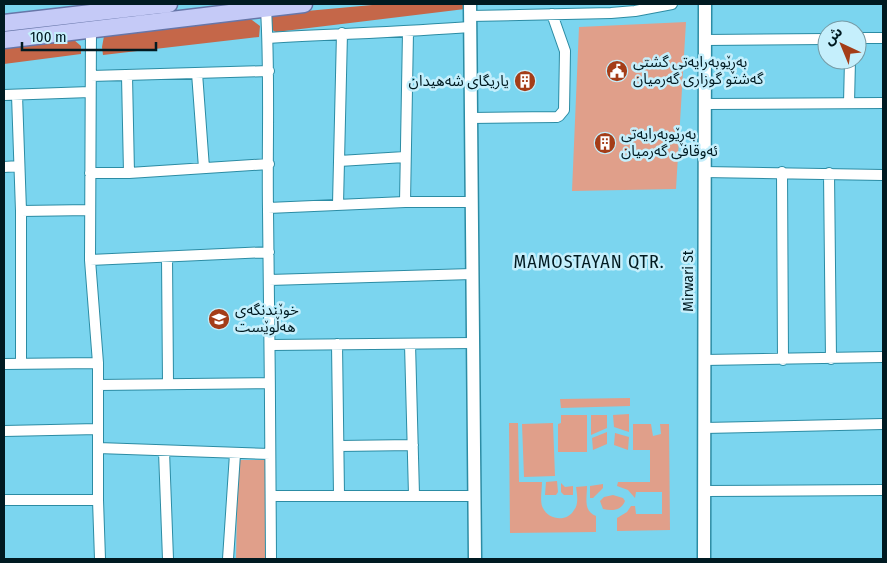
<svg xmlns="http://www.w3.org/2000/svg" width="887" height="563" font-family="'Fira Sans Condensed','Noto Sans Arabic',sans-serif">
  <rect width="100%" height="100%" fill="#7bd5ef"/>
  <path fill="#e09f8a" d="M686 22 676 189 572 191 579 27Z
    M630 398V406L561 408 560 399Z
    M629 414V432L614 427 613 415Z
    M561 415H587V452H558V424L561 423Z
    M591 415H607V428L591 435Z
    M509 423H518L519 482H542C542 489 540 499 542 506 547 520 567 523 574 510 579 504 577 494 576 487L587 486C587 498 583 511 596 516V532L510 533Z
    M553 423 555 476 524 477 522 424Z
    M633 424H651L653 436 661 434 660 424H669L670 530 617 531V518L627 512 631 506H635L636 514H662V492H636L635 498 628 490 617 486 618 482H650V450H633Z
    M607 432V444L593 450 592 438Z
    M615 433 629 437 628 450 614 445Z
    M238 460H268L266 559H236Z
    M557 481 558 492 556 495H545L546 482Z
    M561 483 565 487 573 486V495H564L561 492Z
    M603 484V488L593 498H590V486Z
    M613 495 623 498 625 501C621 511 612 511 603 509L600 501 604 497Z"/>
  <path fill="#c56749" d="M383 4H463L465 9 276 32 272 30 271 17 274 14Z
    M248 17 260 26 259 37 103 55 102 47 104 36Z
    M74 40 81 46V54L4 64V49Z"/>
  <g fill="none" stroke-linecap="round" stroke-linejoin="round">
    <g stroke="#2c8ca4" stroke-width="12">
      <path id="minor" d="M266 9C270 76 267 143 268 210 269 326 271 443 271 559
        M470 16 611 13 635 11 672 4
        M91 29 90 260 98 363V500L100 559
        M268 38C335 34 403 32 470 27
        M857 38H883
        M705 40 827 39
        M197 73 204 168
        M91 76 269 71
        M127 76 129 173
        M4 95 90 92
        M17 95 21 211V363
        M849 103 850 60
        M705 104 883 103
        M471 118 557 117 559 116 564 110 565 51 552 14
        M339 161 405 157
        M4 167 19 166
        M704 172 883 175
        M782 172 783 360
        M90 173H129L269 164
        M829 173 831 359
        M405 202 408 32
        M338 204 342 33
        M268 208 405 202H472
        M21 211 90 210
        M167 257 168 383
        M90 260 269 252
        M269 280 472 274
        M337 344 339 495
        M410 344 414 495
        M271 345 473 343
        M704 360 883 357
        M4 364 98 363
        M98 385 269 383
        M704 428 883 424
        M4 431 98 429
        M339 446 413 445
        M98 448 270 454
        M164 451 168 559
        M704 491 883 490
        M271 496H474
        M4 500H98
        M228 559 235 454"/>
    </g>
    <g stroke="#2c8ca4" stroke-width="15">
      <path id="tertiary" d="M470 4 475 559
        M704 559 705 4"/>
    </g>
    <g stroke="#6776a8" stroke-width="19">
      <path id="primary" d="M4 23 169 4
        M4 40 304 4"/>
    </g>
    <use href="#minor" stroke="#fff" stroke-width="10"/>
    <use href="#tertiary" stroke="#fff" stroke-width="12"/>
    <use href="#primary" stroke="#c5caf7" stroke-width="16"/>
  </g>
  <defs>
    <g id="civic-disc" transform="scale(1.125)"><circle r="9.5" fill="#a43d18" stroke="#c5effc"/><path d="M-.6-6.5H3V-4.5H.6V-3L4-1V1h2V6H-6V1h2V-1L-.6-3ZM-1.2 2.5V6h2.4V2.5Z" fill="#fff"/></g>
    <g id="building-disc" transform="scale(1.125)"><circle r="9.5" fill="#a43d18" stroke="#c5effc"/><path d="M-4-6H4V6H1V3H-1V6H-4ZM-2.5-4.3h1.7v1.8h-1.7ZM.8-4.3h1.7v1.8H.8ZM-2.5-1h1.7V.8h-1.7ZM.8-1h1.7V.8H.8Z" fill="#fff"/></g>
    <g id="school-disc" transform="scale(1.125)"><circle r="9.5" fill="#a43d18" stroke="#c5effc"/><path d="M0-5L7-2L0 1L-7-2ZM-4 1L0 2.5L4 1V4Q0 6-4 4Z" fill="#fff"/></g>
  </defs>
  <g fill-rule="evenodd">
    <use href="#civic-disc" x="617" y="71"/>
    <use href="#building-disc" x="525" y="81"/>
    <use href="#building-disc" x="605" y="143"/>
    <use href="#school-disc" x="219" y="319"/>
  </g>
  <g text-anchor="middle" dominant-baseline="central" stroke-width="5" stroke-linejoin="round" paint-order="stroke">
    <g font-size="15" fill="#001a21" stroke="#c5effc" text-anchor="start">
      <text x="633" y="62">بەڕێوبەرایەتی گشتی<tspan x="633" dy="17">گەشتو گوزاری گەرمیان</tspan></text>
      <text x="509" y="81" text-anchor="end">یاریگای شەهیدان</text>
      <text x="621" y="134">بەڕێوبەرایەتی<tspan x="621" dy="17">ئەوقافی گەرمیان</tspan></text>
      <text x="235" y="310">خوێندنگەی<tspan x="235" dy="17">هەڵوێست</tspan></text>
    </g>
    <g font-size="15" fill="#001a21" stroke="#c5effc">
      <text transform="translate(688 281) rotate(-90)">Mirwari St</text>
    </g>
    <g font-size="18" letter-spacing="1" fill="#001a21" stroke="#c5effc">
      <text x="589" y="262">MAMOSTAYAN QTR.</text>
    </g>
  </g>
  <rect width="887" height="563" fill="none" stroke="#001a21" stroke-width="10"/>
  <g transform="translate(842 45) rotate(316)"><circle r="24" fill="#c5effc" stroke="#769aa4"/>
  <path d="M0-4L9 19L0 12L-9 19Z" fill="#a43d18"/>
  <text y="-8" font-size="14" font-weight="bold" text-anchor="middle" fill="#001a21">ش</text>
  </g>
  <path d="M22 42v8h134v-8" fill="none" stroke="#001a21" stroke-width="2.5"/>
  <text x="30" y="42" font-size="15" fill="#001a21" stroke="#c5effc" stroke-width="4" paint-order="stroke">100 m</text>
</svg>
